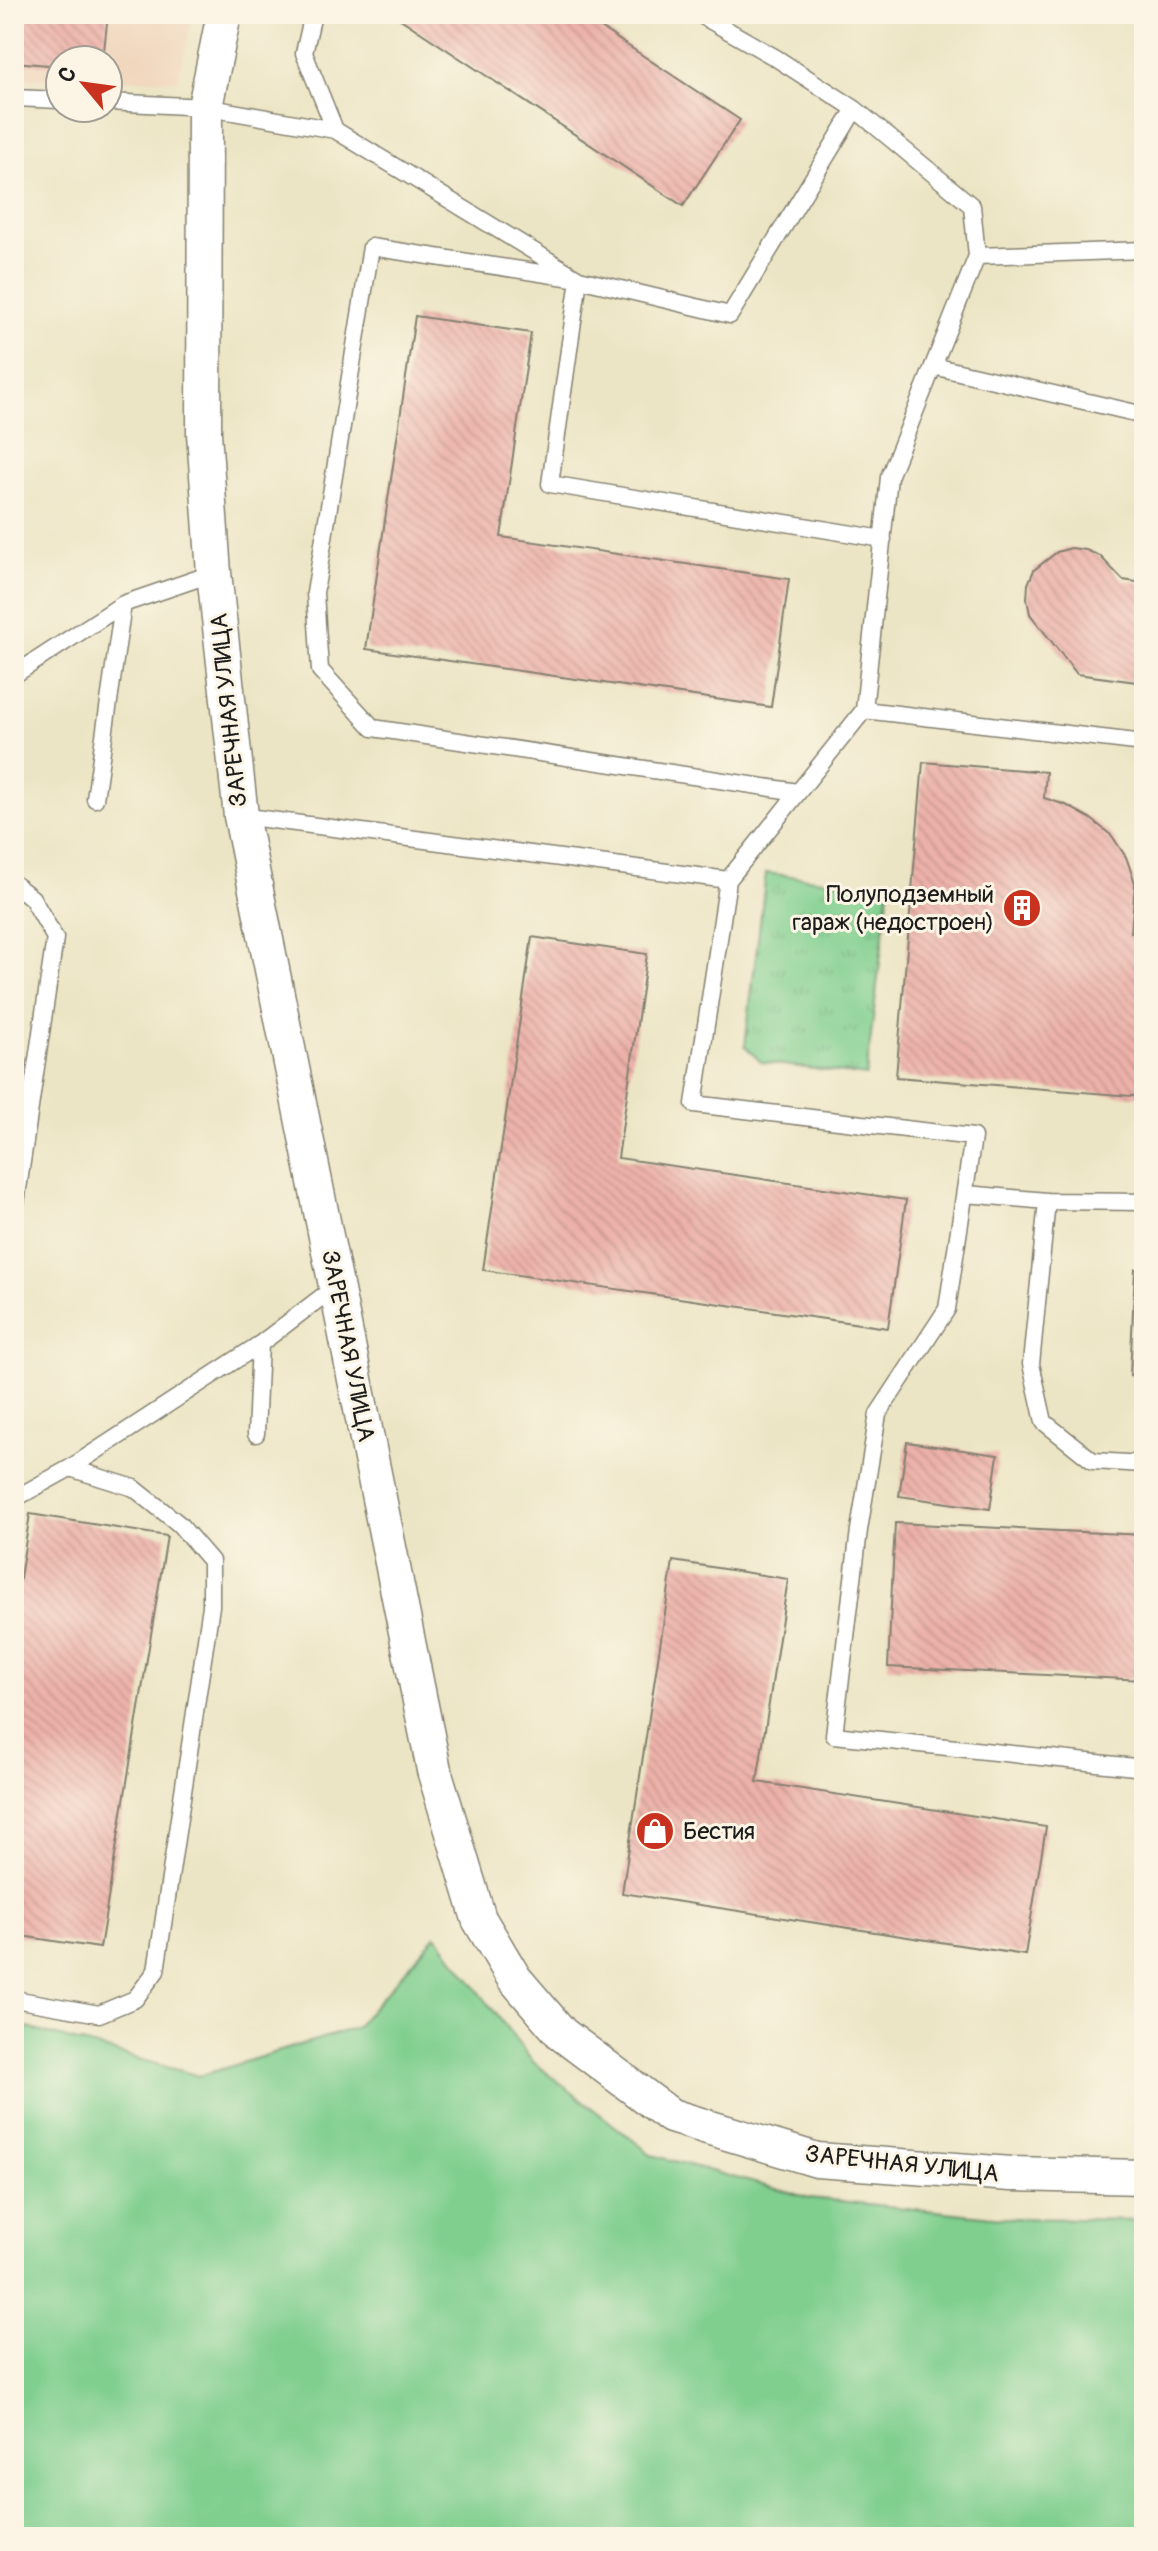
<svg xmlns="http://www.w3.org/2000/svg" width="1158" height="2551" font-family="Pangolin,sans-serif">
  <defs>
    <pattern id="park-tufts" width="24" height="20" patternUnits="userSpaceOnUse" patternTransform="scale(2)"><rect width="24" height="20" fill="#80cf8f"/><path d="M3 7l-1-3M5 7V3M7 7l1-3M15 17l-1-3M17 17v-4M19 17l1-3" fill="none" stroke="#6eb17b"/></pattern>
    <pattern id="building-back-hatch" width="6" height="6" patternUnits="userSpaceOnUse" patternTransform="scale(2)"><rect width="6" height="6" fill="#ecb1a9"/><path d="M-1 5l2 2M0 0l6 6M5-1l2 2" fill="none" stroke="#ca9891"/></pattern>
  </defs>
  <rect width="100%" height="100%" fill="#fcf5e5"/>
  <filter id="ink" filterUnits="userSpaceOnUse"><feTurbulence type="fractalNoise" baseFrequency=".0125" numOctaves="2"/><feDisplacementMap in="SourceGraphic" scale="16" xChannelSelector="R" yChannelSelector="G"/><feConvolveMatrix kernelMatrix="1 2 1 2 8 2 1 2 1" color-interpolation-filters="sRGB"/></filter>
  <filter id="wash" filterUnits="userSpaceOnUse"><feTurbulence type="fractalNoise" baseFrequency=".006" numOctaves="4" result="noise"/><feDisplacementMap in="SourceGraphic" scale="32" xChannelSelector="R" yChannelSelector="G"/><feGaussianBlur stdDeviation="1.8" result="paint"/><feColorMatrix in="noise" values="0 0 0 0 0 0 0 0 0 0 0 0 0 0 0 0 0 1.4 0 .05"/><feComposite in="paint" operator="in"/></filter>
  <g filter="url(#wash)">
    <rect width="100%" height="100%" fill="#ece5c5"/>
    <path fill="#f0d6bc" d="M14 14H193L178 80 108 79V60H60V79L14 78Z"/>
    <path fill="#80cf8f" stroke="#4e7656" stroke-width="2" d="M436 1935 532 2061 652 2155 810 2198 1003 2218 1144 2220V2537H14V2024L199 2076 355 2028Z"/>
    <path fill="url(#park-tufts)" stroke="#4e7656" stroke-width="2" d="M766 873 889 888 866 1076 761 1062 745 1046Z"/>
    <g id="blocks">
      <path fill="url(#building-back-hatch)" d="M14 14H108L103 60H60V66L14 62Z
        M393 14H580L740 120 683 206Z
        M415 316 531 333 501 537 789 579 771 707 366 649Z
        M1071 548 1086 550 1100 556 1123 580 1144 583V683L1077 674 1030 614 1027 599 1028 584 1034 570 1057 552Z
        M923 762 1046 772 1044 798 1066 805 1090 818 1112 836 1126 857 1135 883 1131 932 1144 933V1097L896 1077Z
        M532 937 647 954 618 1158 906 1200 888 1328 483 1270Z
        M1135 1269 1144 1270V1377L1130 1376Z
        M907 1442 998 1455 990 1509 899 1496Z
        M30 1514 167 1536 100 1948 14 1935V1616Z
        M895 1523 1144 1535V1680L888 1667Z
        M673 1561 788 1579 757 1782 1046 1827 1025 1955 622 1893Z"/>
    </g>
  </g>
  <g filter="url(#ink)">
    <use href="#blocks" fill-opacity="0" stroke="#848070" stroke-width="2"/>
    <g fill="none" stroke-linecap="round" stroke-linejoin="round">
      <g stroke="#848070" stroke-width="19">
        <path id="service" d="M313 14 304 53 335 130
          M699 14 776 58 855 109 972 206 977 256
          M14 98 60 100
          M108 102 205 107 335 130 579 279 730 315 855 109
          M933 366 1144 415
          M14 675 123 604 214 573
          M864 710 1144 743
          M798 792 373 728 320 670 315 593 371 247 579 279 550 484 883 539
          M95 799 123 604
          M241 816 728 880 694 1104 973 1137 947 1309 878 1414 859 1530 834 1735 1144 1768
          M728 880 864 710 889 477 977 256 1144 250
          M14 884 32 898 55 938 14 1216
          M966 1194 1047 1201 1144 1202
          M1047 1201 1031 1364 1044 1422 1093 1461 1144 1464
          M256 1434 260 1344
          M70 1468 260 1344 336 1286
          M14 1499 70 1468 134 1488 179 1524 211 1561V1606L156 1971 135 1999 99 2014 14 1999"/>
      </g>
      <g stroke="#848070" stroke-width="37">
        <path id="minor" d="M224 14 205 107 204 433 214 573 241 816 434 1770 479 1919 514 1978 562 2034 671 2116 817 2160 1011 2174 1144 2177"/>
      </g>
      <use href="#service" stroke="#fff" stroke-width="16"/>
      <use href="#minor" stroke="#fff" stroke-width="34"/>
    </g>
  </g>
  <defs>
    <g id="building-disc" transform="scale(2)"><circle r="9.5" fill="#c8321e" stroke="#fcf5e5"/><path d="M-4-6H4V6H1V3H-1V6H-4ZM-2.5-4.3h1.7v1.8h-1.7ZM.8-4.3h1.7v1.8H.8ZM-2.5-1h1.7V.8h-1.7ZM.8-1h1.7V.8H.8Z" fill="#fff"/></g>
    <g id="shop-disc" transform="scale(2)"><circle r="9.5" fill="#c8321e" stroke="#fcf5e5"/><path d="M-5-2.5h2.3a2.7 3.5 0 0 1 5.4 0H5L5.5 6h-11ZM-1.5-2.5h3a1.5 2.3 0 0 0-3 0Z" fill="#fff"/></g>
  </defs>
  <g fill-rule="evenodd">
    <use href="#building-disc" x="1022" y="908"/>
    <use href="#shop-disc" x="655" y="1831"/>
  </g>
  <g text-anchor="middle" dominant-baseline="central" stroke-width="6" stroke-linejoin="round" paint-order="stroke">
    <g font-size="24" fill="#1c1c1c" stroke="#fcf5e5">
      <text transform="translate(229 710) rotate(-96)">ЗАРЕЧНАЯ УЛИЦА</text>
      <text transform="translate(348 1346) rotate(79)">ЗАРЕЧНАЯ УЛИЦА</text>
      <text transform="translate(902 2164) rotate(6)">ЗАРЕЧНАЯ УЛИЦА</text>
    </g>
    <g font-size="24" fill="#1c1c1c" stroke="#fcf5e5" text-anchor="end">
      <text x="994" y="894">Полуподземный<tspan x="994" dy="28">гараж (недостроен)</tspan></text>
      <text x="683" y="1831" text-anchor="start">Бестия</text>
    </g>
  </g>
  <rect width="1158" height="2551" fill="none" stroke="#fcf5e5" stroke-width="48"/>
  <g transform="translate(84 84) rotate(299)"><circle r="38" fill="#fcf5e5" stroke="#a29e95" stroke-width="2"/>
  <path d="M0-6L14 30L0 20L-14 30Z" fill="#c8321e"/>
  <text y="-12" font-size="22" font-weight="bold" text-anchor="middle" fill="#1c1c1c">С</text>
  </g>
</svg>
